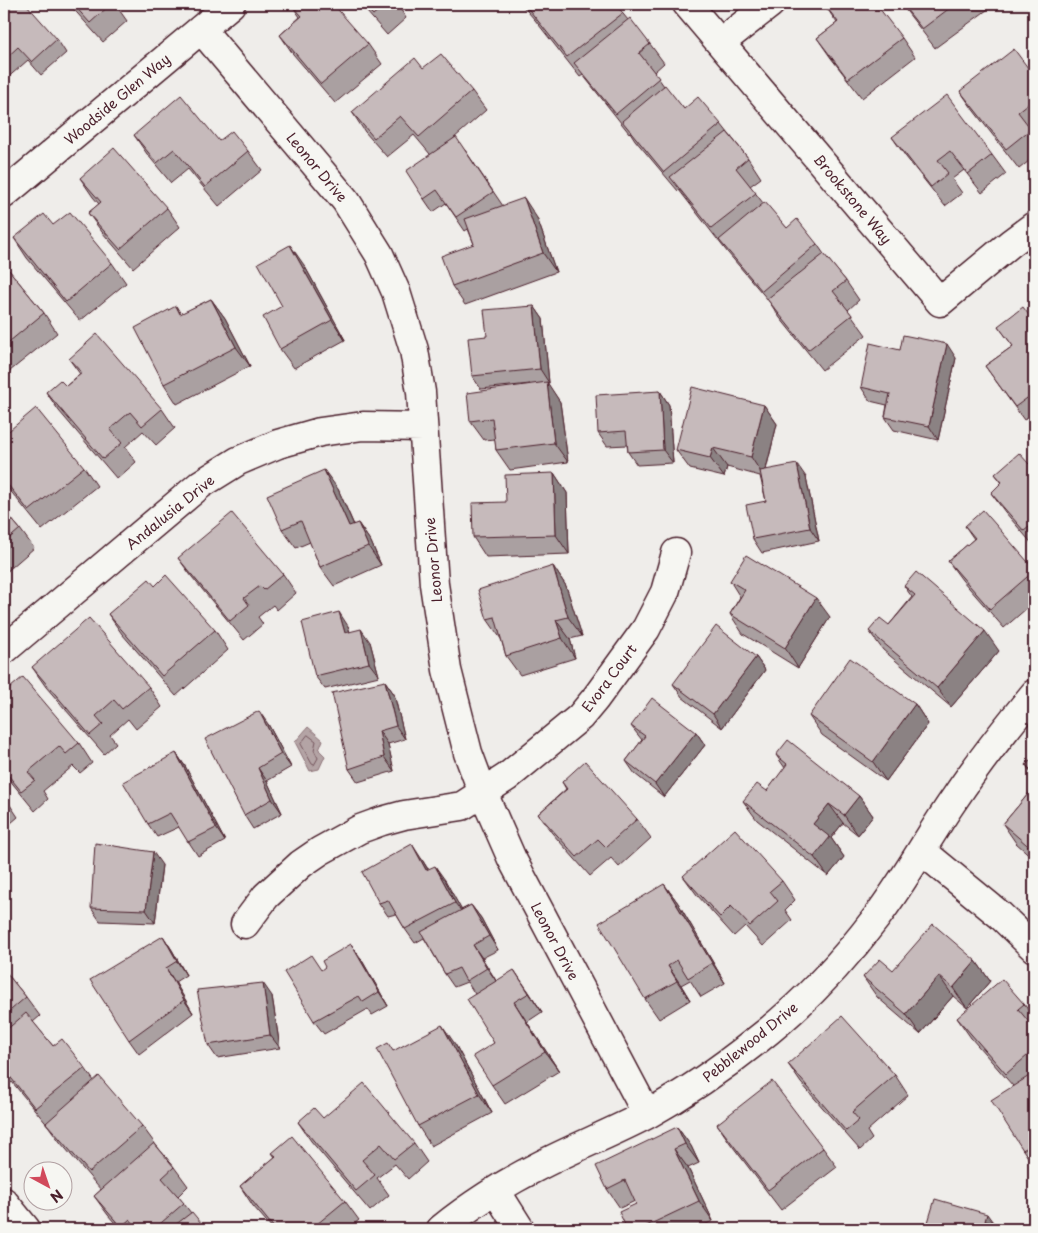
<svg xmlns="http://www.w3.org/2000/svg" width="1038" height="1233" font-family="'Playpen Sans',sans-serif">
  <rect width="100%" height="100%" fill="#efedea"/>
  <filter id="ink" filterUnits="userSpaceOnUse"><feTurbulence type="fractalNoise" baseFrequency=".02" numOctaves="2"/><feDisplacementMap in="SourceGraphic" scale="10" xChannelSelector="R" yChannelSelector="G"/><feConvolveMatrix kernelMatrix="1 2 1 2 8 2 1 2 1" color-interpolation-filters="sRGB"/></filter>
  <g filter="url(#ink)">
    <path fill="#b4a4a5" stroke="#8a6f74" d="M308 727 323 740 319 750 325 756 319 769 310 771 295 742Z"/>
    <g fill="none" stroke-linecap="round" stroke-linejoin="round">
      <path stroke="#74545c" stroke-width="1" d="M308 735 316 741 314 750 318 758 314 765 312 764 301 744Z"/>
      <g stroke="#4a1f2b" stroke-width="31">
        <path id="minor" d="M687 4 940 302 1011 243 1034 226
          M201 29 346 201 379 254 396 292 414 350 421 392 434 584 447 670 468 753 483 793 512 859 647 1114
          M720 43 770 4
          M4 194 231 4
          M4 650 201 484 238 461 278 444 320 432 363 426 423 427
          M922 851 1000 915 1034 948
          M245 924 266 896 301 864 320 851 360 829 382 821 404 815 462 806 507 777 580 717 595 699 646 629 665 592 676 553
          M496 1191 520 1229
          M4 1202 26 1229
          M441 1229C468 1207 505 1183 537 1167 573 1148 612 1133 648 1114 686 1093 722 1068 756 1041 801 1006 842 963 876 918 905 880 928 837 955 798 979 762 1006 728 1034 694"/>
      </g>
      <use href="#minor" stroke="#f6f6f2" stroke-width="28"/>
    </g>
    <path fill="#aaa0a1" stroke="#4a1f2b" d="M69 4H115L127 21 103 42Z
      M291 4 368 44 382 64 335 103 293 54 280 35 300 17Z
      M360 4H409L401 10 406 18 387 35Z
      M521 4H615L628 20 650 44 664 63 654 72 664 86 684 109 721 124 748 158 761 178 750 186 763 203 787 228 817 244 826 257 846 281 859 300 848 310 866 335 822 370 780 318 768 300 728 253 679 190 678 191 635 140 630 132 629 133 583 75 580 77 535 20Z
      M824 4 902 38 915 57 862 98 831 58 817 38 837 23Z
      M901 4H988L991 7 935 48Z
      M4 12 57 39 66 53 41 75 28 60 5 80 4 78Z
      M423 68 472 91 486 110 453 139 465 150 503 206 537 218 556 272 465 305 452 286 474 244 468 229 465 231 446 203 433 212 424 199 430 154 414 135 387 157 365 132 352 112Z
      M1034 76V129L1032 131 1034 134V157L1019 169 974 111 960 91Z
      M4 91 8 98 4 101Z
      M134 135 219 141 248 151 262 170 219 206 188 169 171 183 147 154Z
      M892 137 992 155 1006 174 982 193 964 170 952 179 962 193 945 206 906 157Z
      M80 178 167 208 180 227 133 268 102 232 88 213 99 204 93 197Z
      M53 225 112 263 126 283 80 321 27 258 14 238Z
      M4 264 44 313 57 333 10 371 4 364Z
      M304 265 345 340 294 368 280 349 282 306Z
      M211 299 225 318 250 366 177 404 164 384 176 306 181 314Z
      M534 306 543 319 549 383H547L560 402 568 462 510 470 496 450 495 439 484 440 470 421 530 384 481 389 472 376 487 336Z
      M1034 322V413L1024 420 985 366 1013 346 998 326Z
      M900 350 956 358 938 440 894 430 885 417 887 405 870 401 861 387Z
      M69 359 162 409 175 428 156 445 143 431 125 447 136 462 117 479 59 411 46 392 66 386 80 374Z
      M660 391 669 405 673 463 637 465 628 452 627 445 607 446 598 433Z
      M764 405 777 424 766 470 806 477 819 541 762 553 753 539 766 501 760 476 727 467 724 477 690 469 676 450Z
      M4 435 84 467 97 486 42 530 4 483Z
      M1034 459V546L1005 512 991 493 1002 483 995 474 1029 464Z
      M554 473 567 493 569 554 486 557 473 537 506 502Z
      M338 489 354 525 358 523 371 542 381 565 334 586 320 567 310 542 296 548 282 529Z
      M4 510 20 529 34 548 4 574Z
      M965 526 1034 569V602L1004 628 962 580 948 561 974 539Z
      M178 558 283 574 296 593 277 610 273 605 258 617 263 624 244 640 192 577Z
      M553 566 566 586 582 636 570 639 575 658 520 675 506 656 501 639 487 619Z
      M730 581 830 617 798 668 743 634 730 614 740 597Z
      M155 586 215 630 228 650 176 696 122 634 108 614Z
      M904 586 999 651 951 707 883 650 869 631 889 625 912 597Z
      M348 626 350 632 370 642 379 676 325 689 315 676Z
      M756 657 765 670 722 728 682 697 673 684Z
      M32 667 149 687 162 707 136 729 128 719 110 735 116 743 104 754 46 687Z
      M385 681 394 694 405 739 388 744 394 771 358 782 349 769Z
      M4 693 79 743 92 763 80 773 73 766 43 791 48 799 35 811 4 773Z
      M915 704 928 724 886 781 822 735 809 716Z
      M268 724 291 767 267 781 282 813 253 829 244 815Z
      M631 726 696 732 705 745 664 797 635 774 626 761 642 740Z
      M176 753 185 766 225 841 198 856 179 827 157 837 148 824Z
      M776 755 859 796 873 816 858 835 843 823 831 838 844 857 828 876 757 820 743 801 767 791 785 768Z
      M1034 756V778L1026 765Z
      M562 782 637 819 651 838 619 867 611 858 590 876 552 833 538 814 566 789Z
      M1034 787V859L1016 843 1003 824Z
      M4 796 18 817 4 829Z
      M421 858 428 869 445 880 461 910 471 905 481 918 498 950 482 958 496 981 527 989 542 1012 527 1022 559 1071 505 1104 492 1085 494 1043 475 994 467 982 454 987 445 974 424 938 415 943 405 929 396 914 388 916 379 903Z
      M162 865 155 923 100 921 91 908Z
      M683 876 782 881 795 900 785 910 792 920 763 946 745 926 734 936 697 895Z
      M664 884 678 903 725 983 701 997 690 980 681 985 690 1000 659 1019 645 999Z
      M163 936 172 950 186 975 175 982 193 1013 139 1054 129 1040Z
      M360 957 388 1006 372 1015 368 1009 324 1034 314 1021 321 970Z
      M976 961 990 981 967 1008 953 996 920 1034 877 997 863 977 893 970Z
      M4 970 26 997 40 1016 33 1022 53 1046 85 1068 94 1081 142 1126 156 1145 174 1167 188 1186 178 1196 191 1213 206 1229H120L108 1215 94 1196 101 1190 60 1142 49 1127 12 1082 4 1089Z
      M272 996 280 1048 217 1058 208 1045Z
      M1024 1004 1034 1018V1026L1033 1027 1034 1028V1166L1023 1150 1013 1086 971 1038 957 1018Z
      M455 1044 492 1113 431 1146 418 1126 394 1050Z
      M788 1064 895 1075 908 1095 867 1131 872 1139 860 1150 801 1083Z
      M323 1118 414 1143 427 1162 408 1179 395 1164 377 1178 389 1195 370 1211 311 1141 298 1122Z
      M717 1124 823 1148 837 1167 781 1210 730 1143Z
      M677 1127 691 1146 699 1163 688 1168 713 1221 695 1229H627L636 1204 635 1201 620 1208 607 1189Z
      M272 1153 345 1201 359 1220 348 1229H273L253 1206 240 1186 275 1157Z"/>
    <path fill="#8b8283" stroke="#4a1f2b" d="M524 198 537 218 556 272 543 253Z
      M290 245 304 265 345 340 332 320Z
      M211 299 225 318 250 366 236 347Z
      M534 306 543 319 549 383 540 369Z
      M947 344 956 358 938 440 929 426Z
      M547 382 560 402 568 462 554 443Z
      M660 391 669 405 673 463 663 450Z
      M764 405 777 424 764 477 751 457Z
      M713 448 727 467 724 477 710 458Z
      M797 464 806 477 819 541 810 528Z
      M324 470 338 489 363 546 349 526Z
      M554 473 567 493 569 554 556 535Z
      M358 523 371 542 381 565 368 546Z
      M553 566 566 586 582 636 568 617Z
      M816 598 830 617 798 668 785 648Z
      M339 612 348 626 354 647 345 633Z
      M556 620 570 639 575 658 562 638Z
      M361 629 370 642 379 676 369 663Z
      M985 631 999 651 951 707 937 688Z
      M756 657 765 670 722 728 713 714Z
      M385 681 394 694 405 739 396 726Z
      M915 704 928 724 886 781 873 762Z
      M259 711 268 724 291 767 281 754Z
      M379 731 388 744 394 771 384 757Z
      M696 732 705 745 664 797 655 784Z
      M176 753 185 766 225 841 216 828Z
      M258 768 267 781 282 813 272 799Z
      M859 796 873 816 858 835 844 815Z
      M829 804 843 823 831 838 844 857 828 876 814 857 813 824Z
      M412 844 421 858 436 883 426 870Z
      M153 852 162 865 155 923 146 910Z
      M435 866 445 880 465 916 455 903Z
      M664 884 678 903 725 983 712 963Z
      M471 905 481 918 498 950 489 936Z
      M163 936 172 950 186 975 177 961Z
      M351 944 360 957 388 1006 379 992Z
      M473 945 482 958 497 982 487 968Z
      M976 961 990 981 967 1008 953 988Z
      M668 966 681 985 690 1000 677 981Z
      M166 968 175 982 193 1013 184 1000Z
      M514 970 527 989 542 1012 529 993Z
      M939 976 953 996 920 1034 906 1014Z
      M263 983 272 996 280 1048 270 1035Z
      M514 1002 527 1022 559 1071 545 1052Z
      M442 1025 455 1044 492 1113 479 1094Z
      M677 1127 691 1146 699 1163 685 1144Z
      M674 1149 688 1168 713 1221 699 1201Z
      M987 1214 998 1229 985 1221Z"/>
    <path fill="#c6babb" stroke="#4a1f2b" d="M13 4H26L57 39 32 62 18 47 4 60V12Z
      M73 4H111L90 23Z
      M291 4H333L368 44 321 84 280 35 302 16Z
      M363 4H386L373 15Z
      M529 4H615L623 13 567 57 526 6Z
      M824 4H876L902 38 848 79 817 38 838 22Z
      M902 4H955L922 29Z
      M630 18 650 44 639 53 659 78 616 114 574 63Z
      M1034 41V50L1030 44Z
      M1014 49 1034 76V99L1018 112 1031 129 1006 149 960 91Z
      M441 54 472 91 419 137 400 116 374 138 352 112 415 58 423 68Z
      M665 85 684 109 698 97 721 124 664 172 622 121Z
      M181 95 219 141 232 131 248 151 205 187 174 149 157 163 134 135Z
      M947 95 992 155 968 174 950 151 938 160 948 173 931 187 892 137Z
      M727 132 748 158 736 168 756 193 711 228 670 177Z
      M456 137 493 192 456 217 437 190 424 199 406 171Z
      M114 148 167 208 120 249 88 213 101 202 80 178Z
      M524 198 543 253 452 286 441 256 474 244 465 219Z
      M765 202 787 228 797 219 817 244 762 291 719 240Z
      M70 212 112 263 66 302 14 238 44 214 53 225Z
      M290 245 332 320 280 349 263 317 282 306 258 263Z
      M824 254 846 281 833 291 852 315 808 350 767 299Z
      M4 264 44 313 4 346Z
      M211 299 236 347 164 384 135 328 176 306 180 314Z
      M534 306 540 369 472 376 468 338 487 336 484 310Z
      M1023 307 1034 322V393L1015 407 985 366 1013 346 998 326Z
      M97 334 162 409 142 426 130 412 110 429 122 443 103 459 46 392 60 380 66 386 82 373 69 359Z
      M903 335 947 344 929 426 885 417 890 394 861 387 870 343 900 350Z
      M547 382 554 443 496 450 492 418 470 421 467 393Z
      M692 387 764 405 751 457 713 448 710 458 676 450Z
      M660 391 663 450 628 452 626 431 598 433 596 395Z
      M36 408 84 467 29 511 4 480V435Z
      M1019 453 1029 464 1034 459V523L1024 531 991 493 1002 482 995 474Z
      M797 464 810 528 753 539 746 505 766 501 760 471Z
      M324 470 349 526 358 523 368 546 320 567 301 521 282 529 267 495Z
      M554 473 556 535 473 537 472 503 506 502 505 475Z
      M4 510 20 529 4 543Z
      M983 510 1034 569V571L990 609 948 561 975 538 965 526Z
      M232 513 283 574 264 590 260 586 244 598 249 605 230 621 178 558Z
      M746 555 816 598 785 648 730 614 745 590 730 581Z
      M553 566 568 617 556 620 562 638 506 656 495 617 487 619 478 590Z
      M916 572 985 631 937 688 869 631 880 618 889 625 915 595 904 586Z
      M166 575 215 630 162 676 108 614 149 579 155 586Z
      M339 612 345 633 361 629 369 663 315 676 302 622Z
      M89 618 149 687 122 709 114 700 96 716 103 724 90 735 32 667Z
      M716 626 756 657 713 714 673 684Z
      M850 658 915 704 873 762 809 716Z
      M23 677 79 743 66 754 59 746 28 772 35 780 21 791 4 770V693Z
      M385 681 396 726 379 731 384 757 349 769 332 693Z
      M652 698 696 732 655 784 626 761 645 736 631 726Z
      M259 711 281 754 258 768 272 799 244 815 205 739Z
      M788 740 859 796 844 815 829 804 813 824 830 837 814 857 743 801 757 784 767 791 787 764 776 755Z
      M176 753 216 828 188 842 170 813 148 824 123 782Z
      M1034 756V773L1026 765Z
      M585 761 637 819 606 847 598 839 577 857 538 814 567 789 562 782Z
      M1034 787V851L1003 824Z
      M735 829 782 881 770 891 778 901 750 926 731 906 720 917 683 876Z
      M95 843 153 852 146 910 91 908Z
      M412 844 426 870 435 866 455 903 405 929 388 900 379 903 362 872Z
      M664 884 712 963 688 978 677 960 668 966 677 981 645 999 599 923Z
      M471 905 489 936 473 945 487 968 466 981 459 968 445 974 421 932Z
      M933 924 976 961 953 988 939 976 906 1014 863 977 880 959 893 970Z
      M163 936 177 961 166 968 184 1000 129 1040 90 980Z
      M351 944 379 992 363 1002 359 996 314 1021 284 972 311 955 321 970 325 967 322 961Z
      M4 970 26 997 4 1016Z
      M514 970 529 993 514 1002 545 1052 492 1085 473 1056 494 1043 467 999Z
      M1002 979 1024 1004 1018 1009 1034 1028V1050L1006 1074 957 1018Z
      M263 983 270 1035 208 1045 197 990Z
      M26 1013 53 1046 62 1039 85 1068 35 1108 4 1069V1032Z
      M842 1016 895 1075 852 1112 859 1120 846 1131 788 1064Z
      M442 1025 479 1094 418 1126 377 1049 388 1043 393 1051Z
      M1034 1073V1142L1023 1150 991 1100Z
      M99 1076 142 1126 89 1172 46 1123Z
      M772 1081 823 1148 768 1190 717 1124Z
      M364 1083 414 1143 394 1159 381 1144 362 1160 375 1175 356 1191 298 1122 314 1108 323 1118Z
      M677 1127 685 1144 674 1149 699 1201 640 1229H627L619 1212 636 1204 625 1180 607 1189 596 1166Z
      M292 1136 345 1201 311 1229H275L240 1186 276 1156 272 1153Z
      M154 1143 174 1167 162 1178 184 1203 154 1229H138L130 1219 121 1227 94 1196Z
      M935 1199 987 1214 985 1221 1012 1229H926Z
      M192 1212 206 1229H170Z"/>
  </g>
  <g text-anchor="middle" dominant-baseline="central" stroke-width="4" stroke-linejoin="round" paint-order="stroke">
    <g font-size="14" fill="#4a1f2b" stroke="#f6f6f2">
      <text transform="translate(117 99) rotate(-40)">Woodside Glen Way</text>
      <text transform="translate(317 167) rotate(50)">Leonor Drive</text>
      <text transform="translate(853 199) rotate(50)">Brookstone Way</text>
      <text transform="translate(170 512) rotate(-39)">Andalusia Drive</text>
      <text transform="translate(433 560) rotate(-95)">Leonor Drive</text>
      <text transform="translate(609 678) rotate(-53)">Evora Court</text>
      <text transform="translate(555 941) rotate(62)">Leonor Drive</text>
      <text transform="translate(750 1042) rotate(-39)">Pebblewood Drive</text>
    </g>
  </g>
  <rect width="1038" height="1233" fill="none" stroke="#f6f6f2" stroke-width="20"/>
  <rect x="10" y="10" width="1018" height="1213" fill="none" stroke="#4a1f2b" stroke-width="2" filter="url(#ink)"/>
  <g transform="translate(48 1186) rotate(140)"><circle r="24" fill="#f6f6f2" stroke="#b1a0a2"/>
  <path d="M0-4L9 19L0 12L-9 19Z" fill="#d1495b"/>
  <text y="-8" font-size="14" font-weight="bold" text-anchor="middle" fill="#4a1f2b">N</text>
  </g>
</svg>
